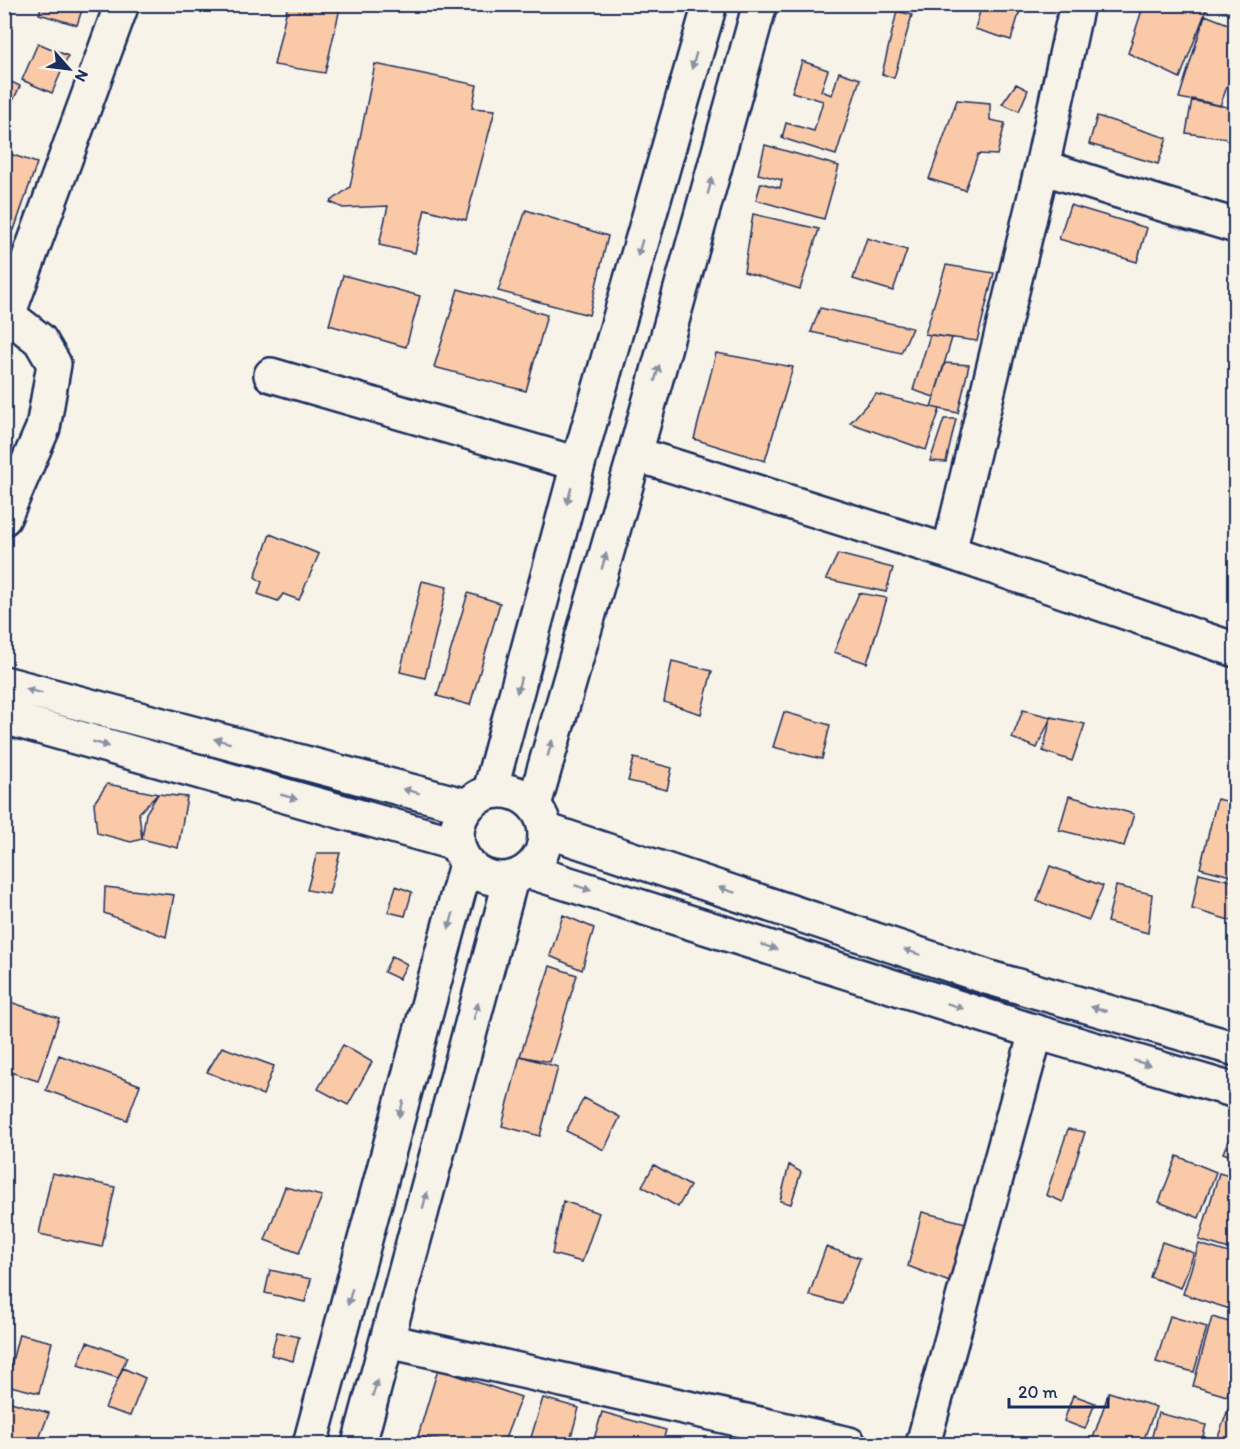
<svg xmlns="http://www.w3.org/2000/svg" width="1240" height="1449" font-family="Itim,sans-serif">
  <rect width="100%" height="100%" fill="#f7f3e8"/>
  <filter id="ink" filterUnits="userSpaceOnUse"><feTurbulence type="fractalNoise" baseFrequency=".0167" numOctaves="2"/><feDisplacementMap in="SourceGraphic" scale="12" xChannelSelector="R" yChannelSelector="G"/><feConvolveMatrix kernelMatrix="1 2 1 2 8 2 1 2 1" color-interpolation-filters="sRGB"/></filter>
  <g filter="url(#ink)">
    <path fill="#f9c9a8" stroke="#1b2f5e" stroke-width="1.5" d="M42 4H84L77 25 39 14Z
      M288 4H341L325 73 274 65Z
      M982 4H1022L1011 40 975 29Z
      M1144 4H1192L1207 8 1180 78 1128 53Z
      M897 11 912 15 894 78 882 74Z
      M1205 15 1236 27V62L1220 106 1179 98Z
      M38 43 68 56 52 93 22 80Z
      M802 61 828 70 821 91 832 95 839 72 860 79 836 155 782 138 786 123 814 131 823 101 792 92Z
      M375 64 477 85 472 108 495 110 466 220 425 209 415 253 379 245 388 206 343 208 330 202 350 187Z
      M5 79 20 86 6 115 4 114Z
      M1016 84 1028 90 1019 111 1002 104Z
      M1192 99 1236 109V140L1186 133Z
      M957 100 990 103V120L1005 123 997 155 978 154 965 190 929 179Z
      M1097 116 1167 138 1158 164 1089 144Z
      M765 145 839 166 824 219 756 200 761 183 780 188 782 180 758 174Z
      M4 152 37 163 14 230 4 227Z
      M1070 205 1147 228 1137 262 1059 239Z
      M526 210 608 236 589 315 498 291Z
      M753 214 819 229 800 289 744 272Z
      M867 238 907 250 893 291 853 279Z
      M946 265 994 273 977 341 925 334Z
      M343 275 420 296 406 347 329 325Z
      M458 289 547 315 526 391 434 367Z
      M820 308 912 328 901 353 811 332Z
      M930 335 952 338 934 397 913 390Z
      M716 353 793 367 765 461 694 439Z
      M945 363 969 365 958 413 931 407Z
      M876 394 940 409 926 450 850 423Z
      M944 419H956L946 462 930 461Z
      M270 534 319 554 299 600 283 594 278 601 258 594 262 582 255 577Z
      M838 554 893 568 886 592 826 579Z
      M422 581 447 587 425 678 400 672Z
      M468 593 500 603 470 705 437 696Z
      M859 593 887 598 867 663 834 652Z
      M672 661 712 671 701 714 664 702Z
      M1023 710 1051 717 1037 748 1012 738Z
      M784 712 830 725 822 759 773 747Z
      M1051 717 1085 724 1072 761 1043 751Z
      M634 758 672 768 667 790 628 781Z
      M107 784 158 794 139 813 142 839 131 842 97 833 94 803Z
      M158 794 187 797 178 848 142 839 146 813Z
      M1069 796 1134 814 1124 846 1059 830Z
      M1217 799 1236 803V859L1231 876 1200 868Z
      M317 853H340L329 894 307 890Z
      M1050 866 1103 886 1089 920 1037 901Z
      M1199 873 1236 882V922L1192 909Z
      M396 886 412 892 405 916 388 912Z
      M1116 886 1152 894 1148 933 1107 922Z
      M105 887 174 895 166 937 104 913Z
      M563 915 594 928 582 970 550 956Z
      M392 956 407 964 399 979 384 972Z
      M550 966 577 975 550 1062 520 1056Z
      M4 1000 59 1018 38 1081 4 1070Z
      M343 1045 372 1062 348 1105 318 1089Z
      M222 1047 274 1066 263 1095 207 1072Z
      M59 1055 140 1085 127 1120 46 1090Z
      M520 1056 558 1067 540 1136 502 1126Z
      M584 1098 620 1117 604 1150 566 1131Z
      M1236 1121V1158L1223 1153Z
      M1068 1129 1085 1132 1063 1202 1046 1195Z
      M1177 1156 1216 1172 1199 1218 1159 1202Z
      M654 1165 690 1186 678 1207 642 1186Z
      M789 1165 801 1172 791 1204 780 1201Z
      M52 1173 115 1187 102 1247 39 1234Z
      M1219 1173 1236 1178V1251L1199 1240Z
      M285 1187 322 1196 299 1253 265 1240Z
      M563 1201 599 1213 582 1262 552 1254Z
      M922 1212 966 1223 952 1283 908 1266Z
      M1162 1242 1194 1253 1181 1288 1150 1277Z
      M1199 1244 1236 1255V1311L1183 1294Z
      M826 1247 860 1258 842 1304 809 1295Z
      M270 1270 311 1279 305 1302 265 1293Z
      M1170 1316 1207 1327 1194 1372 1156 1362Z
      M1212 1317 1236 1324V1366L1227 1396 1193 1386Z
      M277 1332 299 1337 293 1361 271 1355Z
      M19 1334 52 1342 39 1393 6 1385Z
      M87 1342 127 1357 118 1378 78 1365Z
      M123 1368 145 1378 130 1416 105 1408Z
      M438 1369 521 1397 503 1444H452L418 1436Z
      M1109 1392 1156 1407 1142 1444H1091Z
      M1073 1395 1095 1403 1085 1429 1064 1421Z
      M543 1398 579 1408 569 1444H529Z
      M4 1400 49 1413 37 1444H4Z
      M1229 1407 1236 1409V1444L1218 1437Z
      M602 1412 666 1430 662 1444H613L594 1439Z
      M1158 1413 1206 1425 1201 1444H1150Z"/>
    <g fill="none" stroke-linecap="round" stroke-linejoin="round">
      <g stroke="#1b2f5e" stroke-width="38">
        <path id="minor" d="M1042 167 1112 189 1236 226
          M4 314 8 315 40 340 54 364 43 428 4 518
          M8 315 122 4
          M271 375 578 464
          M635 454 949 552 1236 650
          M949 552 1042 167 1077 4
          M388 1341 849 1444
          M923 1444 1036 1032"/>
      </g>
      <g stroke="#1b2f5e" stroke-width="38">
        <path id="tertiary" d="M490 791 578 464 710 4
          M534 805 635 454 760 4
          M310 1444 466 864
          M359 1444 511 879"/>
      </g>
      <g stroke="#1b2f5e" stroke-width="38">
        <path id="secondary" d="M4 683 467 806
          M4 717 457 844
          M457 835a44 44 0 1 1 88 0a44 44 0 1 1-88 0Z
          M545 830 990 978 1236 1049
          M528 871 1036 1032 1236 1091"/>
      </g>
      <use href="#minor" stroke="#f7f3e8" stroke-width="33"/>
      <use href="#tertiary" stroke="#f7f3e8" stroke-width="33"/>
      <use href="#secondary" stroke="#f7f3e8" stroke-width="33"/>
    </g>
    <defs><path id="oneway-solid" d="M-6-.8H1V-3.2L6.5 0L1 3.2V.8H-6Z" transform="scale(1.5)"/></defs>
    <g fill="#8991a3">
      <use href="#oneway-solid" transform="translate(694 61) rotate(106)"/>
      <use href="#oneway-solid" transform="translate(710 186) rotate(-74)"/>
      <use href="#oneway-solid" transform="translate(640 248) rotate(106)"/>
      <use href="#oneway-solid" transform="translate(657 373) rotate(-74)"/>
      <use href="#oneway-solid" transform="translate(569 496) rotate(105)"/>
      <use href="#oneway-solid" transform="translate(604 561) rotate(-74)"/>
      <use href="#oneway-solid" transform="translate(519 685) rotate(105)"/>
      <use href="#oneway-solid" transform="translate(34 691) rotate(-165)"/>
      <use href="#oneway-solid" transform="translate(222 741) rotate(-165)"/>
      <use href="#oneway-solid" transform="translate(101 744) rotate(16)"/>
      <use href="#oneway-solid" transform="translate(550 748) rotate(-74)"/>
      <use href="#oneway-solid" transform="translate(411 791) rotate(-165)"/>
      <use href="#oneway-solid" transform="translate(289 797) rotate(16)"/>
      <use href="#oneway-solid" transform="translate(583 888) rotate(18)"/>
      <use href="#oneway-solid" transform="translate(727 890) rotate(-162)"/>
      <use href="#oneway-solid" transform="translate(451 921) rotate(105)"/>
      <use href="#oneway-solid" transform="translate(769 947) rotate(18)"/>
      <use href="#oneway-solid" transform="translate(912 952) rotate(-162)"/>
      <use href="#oneway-solid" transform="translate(955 1006) rotate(18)"/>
      <use href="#oneway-solid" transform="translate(1099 1009) rotate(-164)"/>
      <use href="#oneway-solid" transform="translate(476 1011) rotate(-75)"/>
      <use href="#oneway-solid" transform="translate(1142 1063) rotate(17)"/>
      <use href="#oneway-solid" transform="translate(401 1109) rotate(105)"/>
      <use href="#oneway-solid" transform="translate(425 1200) rotate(-75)"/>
      <use href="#oneway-solid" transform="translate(350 1297) rotate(105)"/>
      <use href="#oneway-solid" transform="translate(375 1388) rotate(-74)"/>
    </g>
  </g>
  <rect width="1240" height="1449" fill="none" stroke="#f7f3e8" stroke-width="24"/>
  <rect x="12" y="12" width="1216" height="1425" fill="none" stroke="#1b2f5e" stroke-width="2" filter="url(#ink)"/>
  <g transform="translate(69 69) rotate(118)" stroke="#f7f3e8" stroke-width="4.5" paint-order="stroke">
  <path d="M0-4.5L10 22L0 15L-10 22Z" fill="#1b2f5e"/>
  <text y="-9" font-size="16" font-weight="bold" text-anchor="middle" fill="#1b2f5e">N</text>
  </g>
  <path d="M1009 1398v9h99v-9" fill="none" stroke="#1b2f5e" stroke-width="3"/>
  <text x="1018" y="1398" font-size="18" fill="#1b2f5e" stroke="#f7f3e8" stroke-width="4.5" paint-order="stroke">20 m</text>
</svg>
